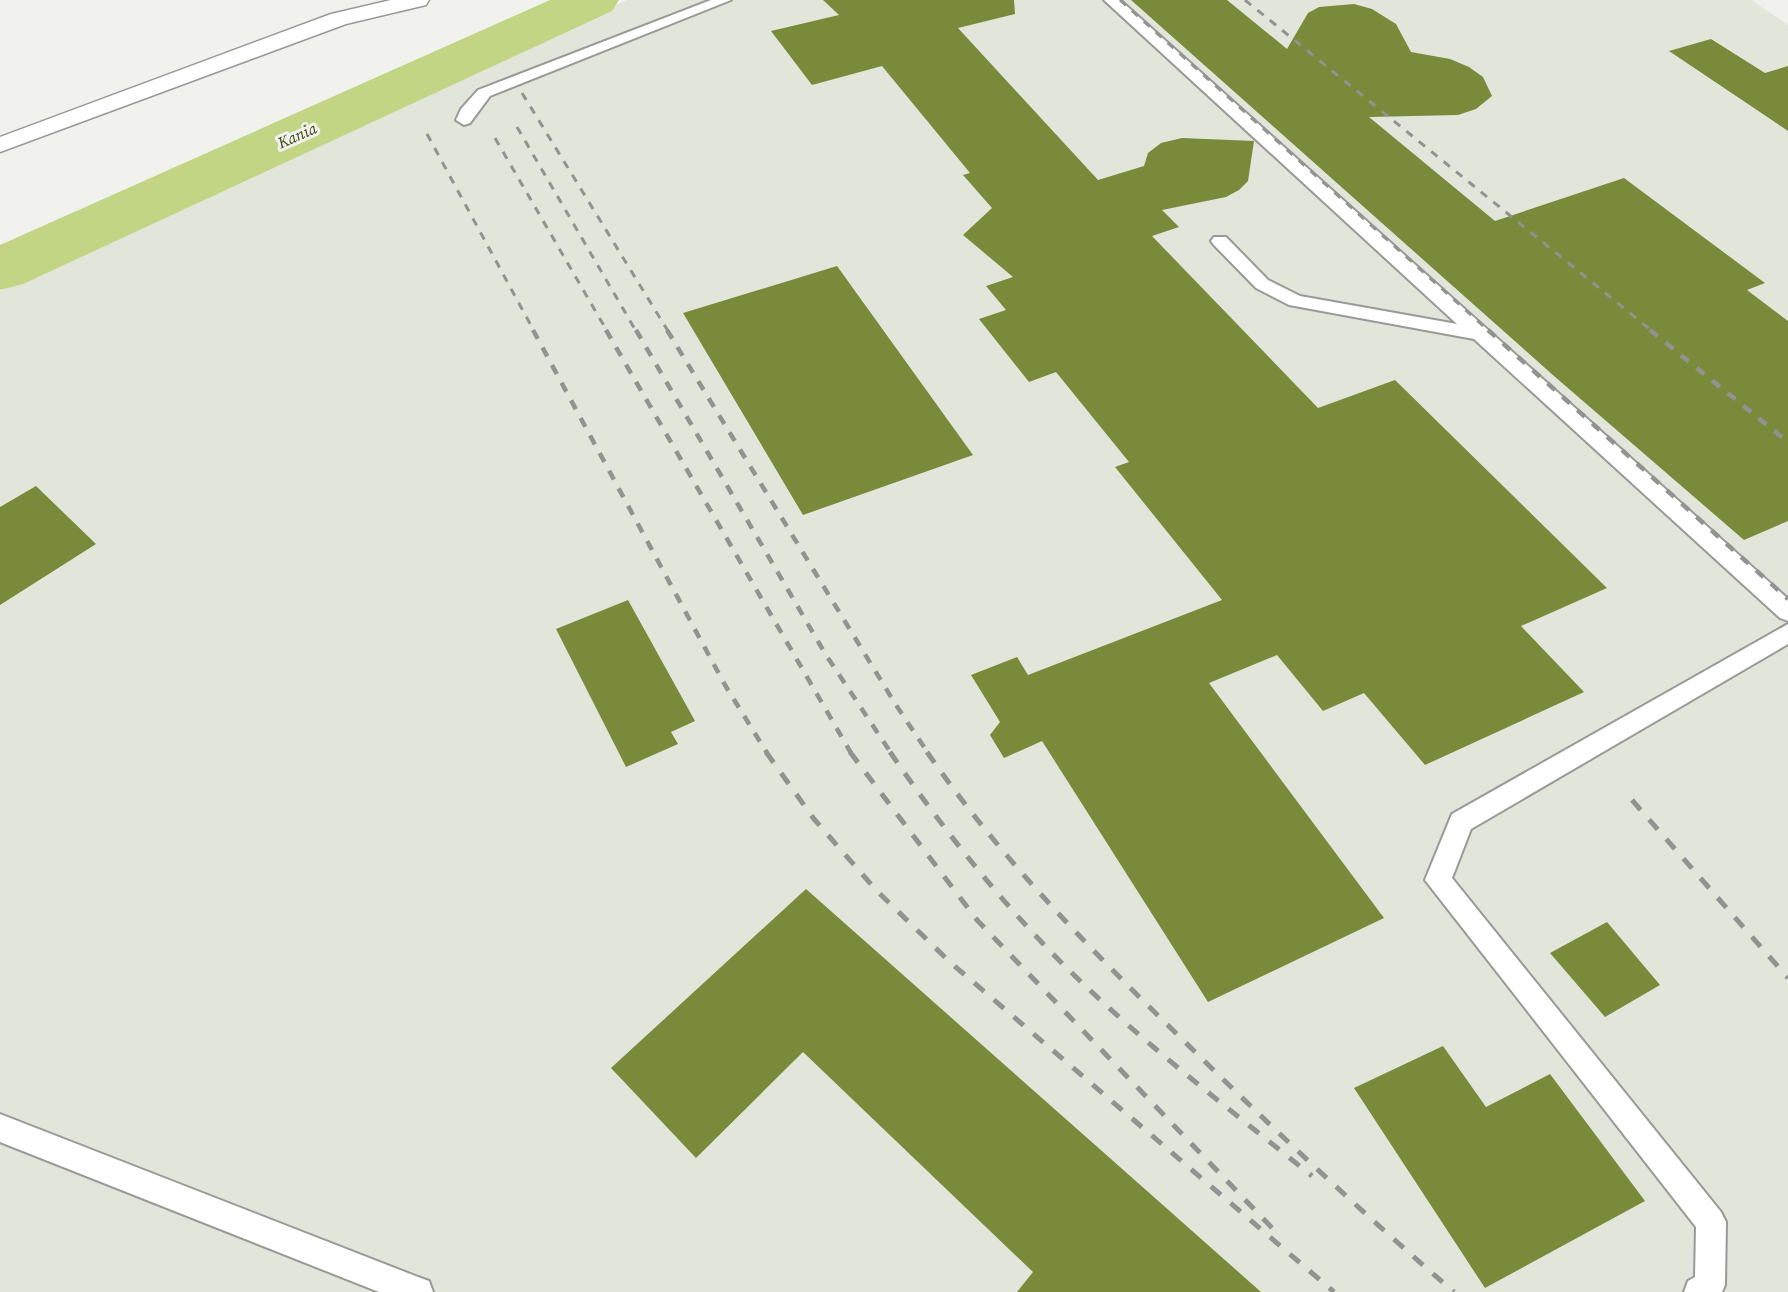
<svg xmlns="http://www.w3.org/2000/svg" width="1788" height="1292" font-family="'Source Serif 4',serif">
  <rect width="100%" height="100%" fill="#f1f2ee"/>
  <path fill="#e2e5da" d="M627 0H1752L1788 25V1292H0V291Z"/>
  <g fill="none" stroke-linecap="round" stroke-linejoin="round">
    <path fill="#c2d585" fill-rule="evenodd" d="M550 0H619L612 11 23 284 0 290V245Z"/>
  </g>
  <path fill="#7a8a3b" d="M823 0H1014L1015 14 958 28 1098 180 1144 166 1148 153 1161 143 1182 138 1254 141 1248 181 1239 190 1226 197 1162 210 1179 227 1152 236 1318 408 1395 380 1607 588 1521 626 1584 692 1425 765 1364 693 1323 711 1277 655 1209 683 1384 918 1208 1002 1042 741 1004 758 990 735 1000 722 971 675 1017 657 1028 675 1222 600 1115 467 1129 462 1056 372 1029 382 979 319 1006 310 986 286 1013 277 963 235 992 208 963 175 970 173 882 66 812 85 771 31 839 15Z
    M1131 0H1227L1287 49 1308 13 1319 7 1354 4 1372 9 1396 24 1411 52 1450 59 1469 67 1483 77 1492 96 1476 109 1458 115 1369 117 1495 221 1624 178 1765 283 1747 290 1788 321V521L1744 540 1554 376Z
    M1711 39 1765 73 1788 66V131L1669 51Z
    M837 266 973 455 803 515 683 313Z
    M36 486 96 544 0 605V507Z
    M628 600 695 721 671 732 678 744 626 767 556 629Z
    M806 889 1120 1167 1261 1292H1017L1033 1272 803 1052 696 1158 611 1068Z
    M1607 922 1660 985 1605 1017 1550 953Z
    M1443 1046 1486 1107 1550 1074 1645 1201 1485 1288 1354 1088Z"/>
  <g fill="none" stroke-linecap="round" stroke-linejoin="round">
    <g stroke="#999a96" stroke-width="4">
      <path id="service" d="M711 0H731L490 96 470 123 464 125 456 120 461 109 478 90Z
        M1104 0H1120L1788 599V621L1780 618 1474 339 1289 305 1256 288 1214 245 1211 241 1214 237H1226L1268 280 1300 296 1457 324Z
        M1788 624V644L1471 829 1452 878 1721 1212 1726 1222 1725 1285 1722 1292H1684L1688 1281 1695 1277 1696 1227 1425 880 1452 814Z
        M0 1114 418 1277 429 1281 433 1292H379L0 1142Z"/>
    </g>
    <g stroke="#999a96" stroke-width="3">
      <path id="minor" d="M391 0H429L426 5 346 24 0 152V137L331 14Z"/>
    </g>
    <use href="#service" fill="#fff" fill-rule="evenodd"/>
    <use href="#minor" fill="#fff" fill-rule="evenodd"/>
    <path stroke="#929290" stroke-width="3" stroke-dasharray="8 8" stroke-linecap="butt" d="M1120 0 1489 331
      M1245 0 1652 331
      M522 93 668 331
      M517 127 636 331
      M427 134 534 331
      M495 138 607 331"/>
    <path stroke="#929290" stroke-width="4.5" stroke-dasharray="10 10" stroke-linecap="butt" d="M533 330 725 685 767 753
      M606 330 851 753
      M636 330 826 655 891 753
      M667 330 896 705 928 753
      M1488 330 1788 599
      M1650 330 1788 442"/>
    <path stroke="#929290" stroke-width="5" stroke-dasharray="13 13" stroke-linecap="butt" d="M766 752 814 819 876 890 951 963 1334 1292
      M850 752 977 920 1275 1231
      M890 752C945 832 1006 909 1075 976 1149 1048 1232 1111 1312 1176
      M927 752C1001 859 1090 949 1182 1039 1270 1126 1360 1211 1454 1292
      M1632 800 1788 978"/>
  </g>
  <g text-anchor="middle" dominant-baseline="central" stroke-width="6" stroke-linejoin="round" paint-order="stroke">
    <g font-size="16" font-style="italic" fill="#3e490d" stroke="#f1f2ee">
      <text transform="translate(297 135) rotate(-24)">Kania</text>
    </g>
  </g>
</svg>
